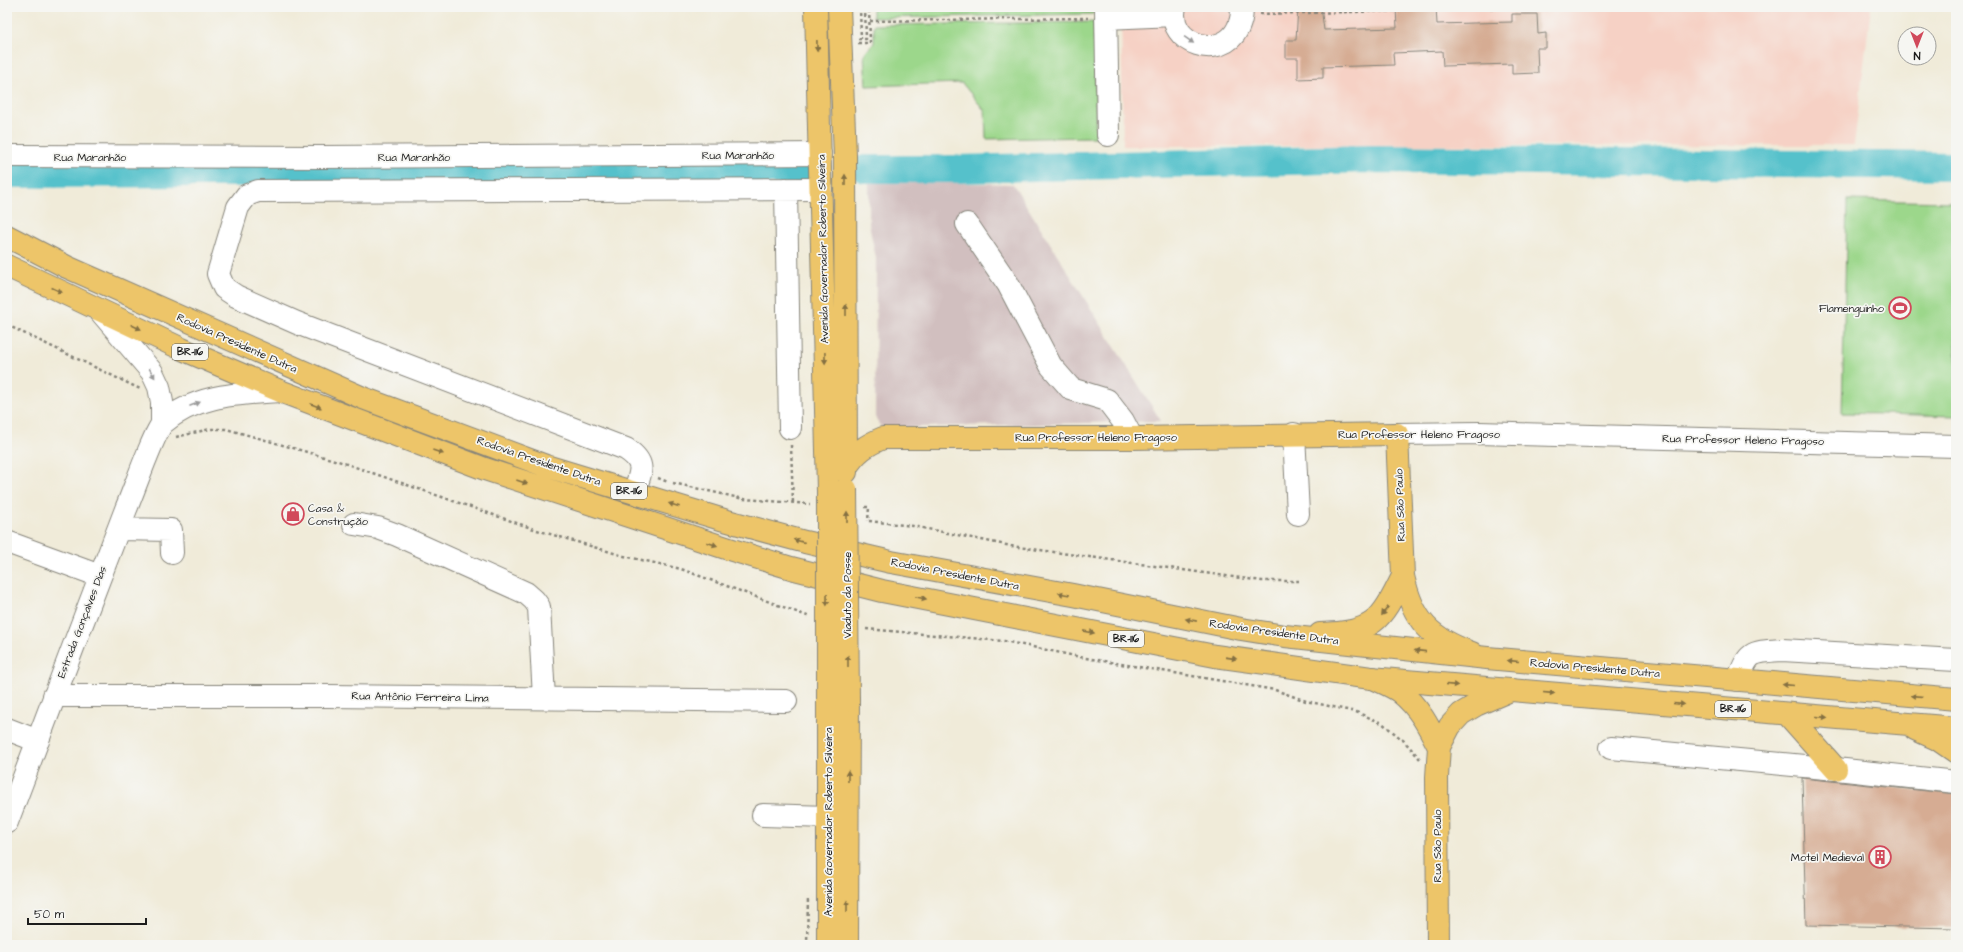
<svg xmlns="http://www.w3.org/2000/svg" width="1963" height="952" font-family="'Architects Daughter',sans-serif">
  <rect width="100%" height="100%" fill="#f6f6f2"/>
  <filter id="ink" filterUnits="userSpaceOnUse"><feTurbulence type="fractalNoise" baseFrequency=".025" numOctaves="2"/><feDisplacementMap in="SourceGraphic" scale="8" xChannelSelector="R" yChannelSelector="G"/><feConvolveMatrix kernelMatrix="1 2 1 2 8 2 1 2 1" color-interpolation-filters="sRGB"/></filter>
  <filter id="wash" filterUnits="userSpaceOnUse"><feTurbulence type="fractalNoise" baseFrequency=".012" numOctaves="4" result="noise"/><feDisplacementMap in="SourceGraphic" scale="16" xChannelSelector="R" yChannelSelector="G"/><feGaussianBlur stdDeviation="0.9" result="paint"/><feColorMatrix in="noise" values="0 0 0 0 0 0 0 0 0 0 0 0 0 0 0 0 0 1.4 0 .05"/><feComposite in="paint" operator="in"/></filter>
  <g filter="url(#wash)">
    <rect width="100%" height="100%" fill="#f0ebd9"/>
    <path fill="#f6d1c5" d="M1121 7H1871L1854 145 1123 146Z"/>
    <path fill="#d1bfbf" d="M869 181 1013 184 1161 421 882 428 875 417 876 258 869 225Z"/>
    <path fill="#9cd78b" stroke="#5c7a54" d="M873 7H1094L1093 14 873 18Z
      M1094 22 1096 137 986 139 985 111 962 83 866 86 864 54 874 43V25Z
      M1847 200 1956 202V416L1842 413Z"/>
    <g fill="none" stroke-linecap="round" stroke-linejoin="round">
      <path stroke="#54c1cb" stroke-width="28" d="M865 169H954L1369 159 1956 166
        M7 174 804 170"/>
    </g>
    <g id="blocks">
      <path fill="#d6ac93" d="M1298 7H1321L1324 30 1397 28 1396 7H1436L1437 24 1512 22V14H1537L1538 34 1546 33V48H1537L1538 73 1512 74V64L1443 66 1442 51 1393 53 1394 65 1323 67V78L1298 79V58H1286V40H1296Z
        M1802 778 1956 794V928L1806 925Z"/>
    </g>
  </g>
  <g filter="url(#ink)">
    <use href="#blocks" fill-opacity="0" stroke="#86847a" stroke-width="1"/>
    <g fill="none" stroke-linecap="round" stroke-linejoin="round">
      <g stroke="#86847a" stroke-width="24">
        <path id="minor" d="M1106 7 1108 135
          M1175 7C1166 44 1222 62 1238 28 1241 21 1243 14 1241 7
          M1106 18 1174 15
          M7 156 322 157 820 154
          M786 189 790 428
          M967 224 1008 284 1051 366 1071 389 1107 400 1123 421 1132 438
          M100 311 152 372 159 387 162 402V424
          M1294 434 1298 514
          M1397 434 1479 433 1956 446
          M634 492C641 472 647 463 626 449L297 323 236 296 224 288 218 274 238 207 247 195 258 191 821 189
          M354 524 378 528 397 535 526 593 534 600 539 607 544 698
          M119 529 171 530 172 553
          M7 542 100 576
          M1738 680C1749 651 1751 652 1782 650L1956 660
          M54 696H329L786 701
          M7 729 38 741
          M1611 748 1836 769 1956 782
          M763 815 828 817
          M7 822C46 718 86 613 126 509 133 493 154 432 163 423 196 394 239 394 280 391"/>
      </g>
      <g stroke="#86847a" stroke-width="24">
        <path id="major" d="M816 7 828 491
          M839 7 845 156 846 472
          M846 468C856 452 866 445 883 438H1132L1397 434 1403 576C1413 621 1430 638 1472 653
          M1320 634C1374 632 1380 623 1403 576
          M1373 678C1381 682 1392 686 1400 692 1419 707 1429 727 1439 747
          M828 945V698
          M847 945 848 700
          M1438 945 1437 777 1439 747 1450 726 1461 714 1476 705 1511 690"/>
      </g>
      <g stroke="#86847a" stroke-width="24">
        <path id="highway" d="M7 236 67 267 363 398 546 466 724 520 805 542 891 562 1073 595 1241 629 1285 636 1487 658 1956 699
          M7 266 182 349 280 391 485 469 729 549 791 568 882 591 1215 656 1371 678 1956 728
          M1787 714 1836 769
          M1915 729 1937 739 1956 752"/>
      </g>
      <path stroke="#86847a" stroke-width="2.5" stroke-dasharray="3 3" stroke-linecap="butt" d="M860 7 861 39
        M1436 10 1518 7
        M1260 14 1396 11
        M870 21 1088 18
        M858 39H866L865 7
        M858 43H870L869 7
        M7 325 140 389
        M176 437 210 429H226L255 437 338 461 540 531 624 556 681 569 810 617
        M791 445 793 503
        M658 478 668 482
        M673 483 744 499 810 504
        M865 507H869L868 521
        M869 521 913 526 1011 546 1262 581H1299
        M866 629 1004 641 1080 657 1275 690 1306 701 1356 712 1382 723 1404 741 1420 759
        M807 945 808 897"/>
      <use href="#minor" stroke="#fff" stroke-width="22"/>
      <use href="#major" stroke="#edc569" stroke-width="22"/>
      <use href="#highway" stroke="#edc569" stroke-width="22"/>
      <g stroke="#86847a" stroke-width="24" stroke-linecap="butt">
        <path id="major-bridge" d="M846 489 848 700
          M828 491V698"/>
      </g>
      <use href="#major-bridge" stroke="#edc569" stroke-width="22"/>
    </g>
    <defs><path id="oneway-solid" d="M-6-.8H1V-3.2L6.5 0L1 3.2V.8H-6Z"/></defs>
    <g fill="#999">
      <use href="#oneway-solid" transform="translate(1189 40) rotate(35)"/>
      <use href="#oneway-solid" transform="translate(152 373) rotate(59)"/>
      <use href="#oneway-solid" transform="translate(195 404) rotate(-21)"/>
    </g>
    <g fill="#847042">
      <use href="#oneway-solid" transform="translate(817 46) rotate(89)"/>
      <use href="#oneway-solid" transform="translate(845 180) rotate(-90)"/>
      <use href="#oneway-solid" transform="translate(57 290) rotate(25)"/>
      <use href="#oneway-solid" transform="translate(846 310) rotate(-90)"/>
      <use href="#oneway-solid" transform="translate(136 327) rotate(25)"/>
      <use href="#oneway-solid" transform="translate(825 358) rotate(89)"/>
      <use href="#oneway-solid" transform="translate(316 406) rotate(21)"/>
      <use href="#oneway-solid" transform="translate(438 452) rotate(20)"/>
      <use href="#oneway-solid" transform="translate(522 482) rotate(19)"/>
      <use href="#oneway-solid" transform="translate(674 505) rotate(-163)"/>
      <use href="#oneway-solid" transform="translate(847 517) rotate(-90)"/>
      <use href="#oneway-solid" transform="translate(799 541) rotate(-165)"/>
      <use href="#oneway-solid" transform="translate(712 544) rotate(18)"/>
      <use href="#oneway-solid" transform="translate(1064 594) rotate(-170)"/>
      <use href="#oneway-solid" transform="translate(921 598) rotate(12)"/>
      <use href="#oneway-solid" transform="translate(827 600) rotate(91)"/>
      <use href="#oneway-solid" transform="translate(1385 611) rotate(127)"/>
      <use href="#oneway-solid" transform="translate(1191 620) rotate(-169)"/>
      <use href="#oneway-solid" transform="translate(1089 632) rotate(11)"/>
      <use href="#oneway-solid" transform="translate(1420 651) rotate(-174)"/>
      <use href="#oneway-solid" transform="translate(1231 658) rotate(8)"/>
      <use href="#oneway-solid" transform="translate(848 661) rotate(-90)"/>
      <use href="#oneway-solid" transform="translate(1513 661) rotate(-175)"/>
      <use href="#oneway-solid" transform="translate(1452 685) rotate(5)"/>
      <use href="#oneway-solid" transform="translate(1788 685) rotate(-175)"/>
      <use href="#oneway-solid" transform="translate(1549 693) rotate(5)"/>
      <use href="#oneway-solid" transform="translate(1917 696) rotate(-175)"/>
      <use href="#oneway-solid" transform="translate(1679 704) rotate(5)"/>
      <use href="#oneway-solid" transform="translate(1822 717) rotate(5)"/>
      <use href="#oneway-solid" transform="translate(848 776) rotate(-90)"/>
      <use href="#oneway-solid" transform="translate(847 906) rotate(-90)"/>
    </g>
  </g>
  <defs>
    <g id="stadium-ring" transform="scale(1.15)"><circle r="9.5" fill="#f6f6f2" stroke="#d1495b" stroke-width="1.5"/><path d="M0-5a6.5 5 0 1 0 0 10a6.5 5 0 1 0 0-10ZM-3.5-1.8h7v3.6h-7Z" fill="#d1495b"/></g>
    <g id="shop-ring" transform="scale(1.15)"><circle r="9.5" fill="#f6f6f2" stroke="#d1495b" stroke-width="1.5"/><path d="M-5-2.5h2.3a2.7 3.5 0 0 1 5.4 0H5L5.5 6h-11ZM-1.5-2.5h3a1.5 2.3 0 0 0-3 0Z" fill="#d1495b"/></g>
    <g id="building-ring" transform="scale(1.15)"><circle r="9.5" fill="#f6f6f2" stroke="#d1495b" stroke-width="1.5"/><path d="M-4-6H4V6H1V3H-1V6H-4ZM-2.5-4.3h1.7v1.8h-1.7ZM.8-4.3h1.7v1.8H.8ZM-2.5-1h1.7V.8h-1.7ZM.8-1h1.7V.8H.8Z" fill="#d1495b"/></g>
  </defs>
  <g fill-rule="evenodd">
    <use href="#stadium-ring" x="1900" y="308"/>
    <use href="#shop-ring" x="293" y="514"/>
    <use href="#building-ring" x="1880" y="857"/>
  </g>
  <g text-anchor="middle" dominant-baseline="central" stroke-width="3.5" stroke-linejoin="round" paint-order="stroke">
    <g fill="#f6f6f2" stroke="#5d5d5c" stroke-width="1">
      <rect x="172" y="344" width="36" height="16" rx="3"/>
      <rect x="611" y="483" width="36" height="16" rx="3"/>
      <rect x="1108" y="631" width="36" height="16" rx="3"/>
      <rect x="1715" y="701" width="36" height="16" rx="3"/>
    </g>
    <g font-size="10" font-weight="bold" fill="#1c1c1c">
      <text x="190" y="352">BR-116</text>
      <text x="629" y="491">BR-116</text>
      <text x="1126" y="639">BR-116</text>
      <text x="1733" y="709">BR-116</text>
    </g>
    <g font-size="11" fill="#1c1c1c" stroke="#f6f6f2">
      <text x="738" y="155">Rua Maranhão</text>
      <text x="90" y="157">Rua Maranhão</text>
      <text x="414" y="157">Rua Maranhão</text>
      <text transform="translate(823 249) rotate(-91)">Avenida Governador Roberto Silveira</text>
      <text transform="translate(237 343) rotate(24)">Rodovia Presidente Dutra</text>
      <text x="1419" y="434">Rua Professor Heleno Fragoso</text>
      <text x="1096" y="437">Rua Professor Heleno Fragoso</text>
      <text transform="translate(1743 440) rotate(1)">Rua Professor Heleno Fragoso</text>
      <text transform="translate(539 461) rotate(19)">Rodovia Presidente Dutra</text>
      <text transform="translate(1400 505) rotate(-92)">Rua São Paulo</text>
      <text transform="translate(955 574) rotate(11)">Rodovia Presidente Dutra</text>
      <text transform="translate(847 595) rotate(-90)">Viaduto da Posse</text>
      <text transform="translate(82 622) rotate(-69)">Estrada Gonçalves Dias</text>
      <text transform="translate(1274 632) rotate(8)">Rodovia Presidente Dutra</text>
      <text transform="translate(1595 668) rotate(5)">Rodovia Presidente Dutra</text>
      <text transform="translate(420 697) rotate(1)">Rua Antônio Ferreira Lima</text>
      <text transform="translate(828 822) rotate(-90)">Avenida Governador Roberto Silveira</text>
      <text transform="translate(1437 846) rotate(-90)">Rua São Paulo</text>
    </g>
    <g font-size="11" fill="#1c1c1c" stroke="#f6f6f2" text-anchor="end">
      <text x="1884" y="308">Flamenguinho</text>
      <text x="308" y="508" text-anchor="start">Casa &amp;<tspan x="308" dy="13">Construção</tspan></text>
      <text x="1864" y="857">Motel Medieval</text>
    </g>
  </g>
  <rect width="1963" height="952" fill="none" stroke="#f6f6f2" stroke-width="24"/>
  <g transform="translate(1917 46) rotate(180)"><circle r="19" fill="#f6f6f2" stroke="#9f9f9c"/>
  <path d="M0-3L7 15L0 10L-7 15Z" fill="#d1495b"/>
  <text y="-6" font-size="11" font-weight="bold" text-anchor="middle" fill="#1c1c1c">N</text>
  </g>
  <path d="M28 918v6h118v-6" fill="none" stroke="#1c1c1c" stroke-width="2"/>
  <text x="34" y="918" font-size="12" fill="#1c1c1c" stroke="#f6f6f2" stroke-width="3" paint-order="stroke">50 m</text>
</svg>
